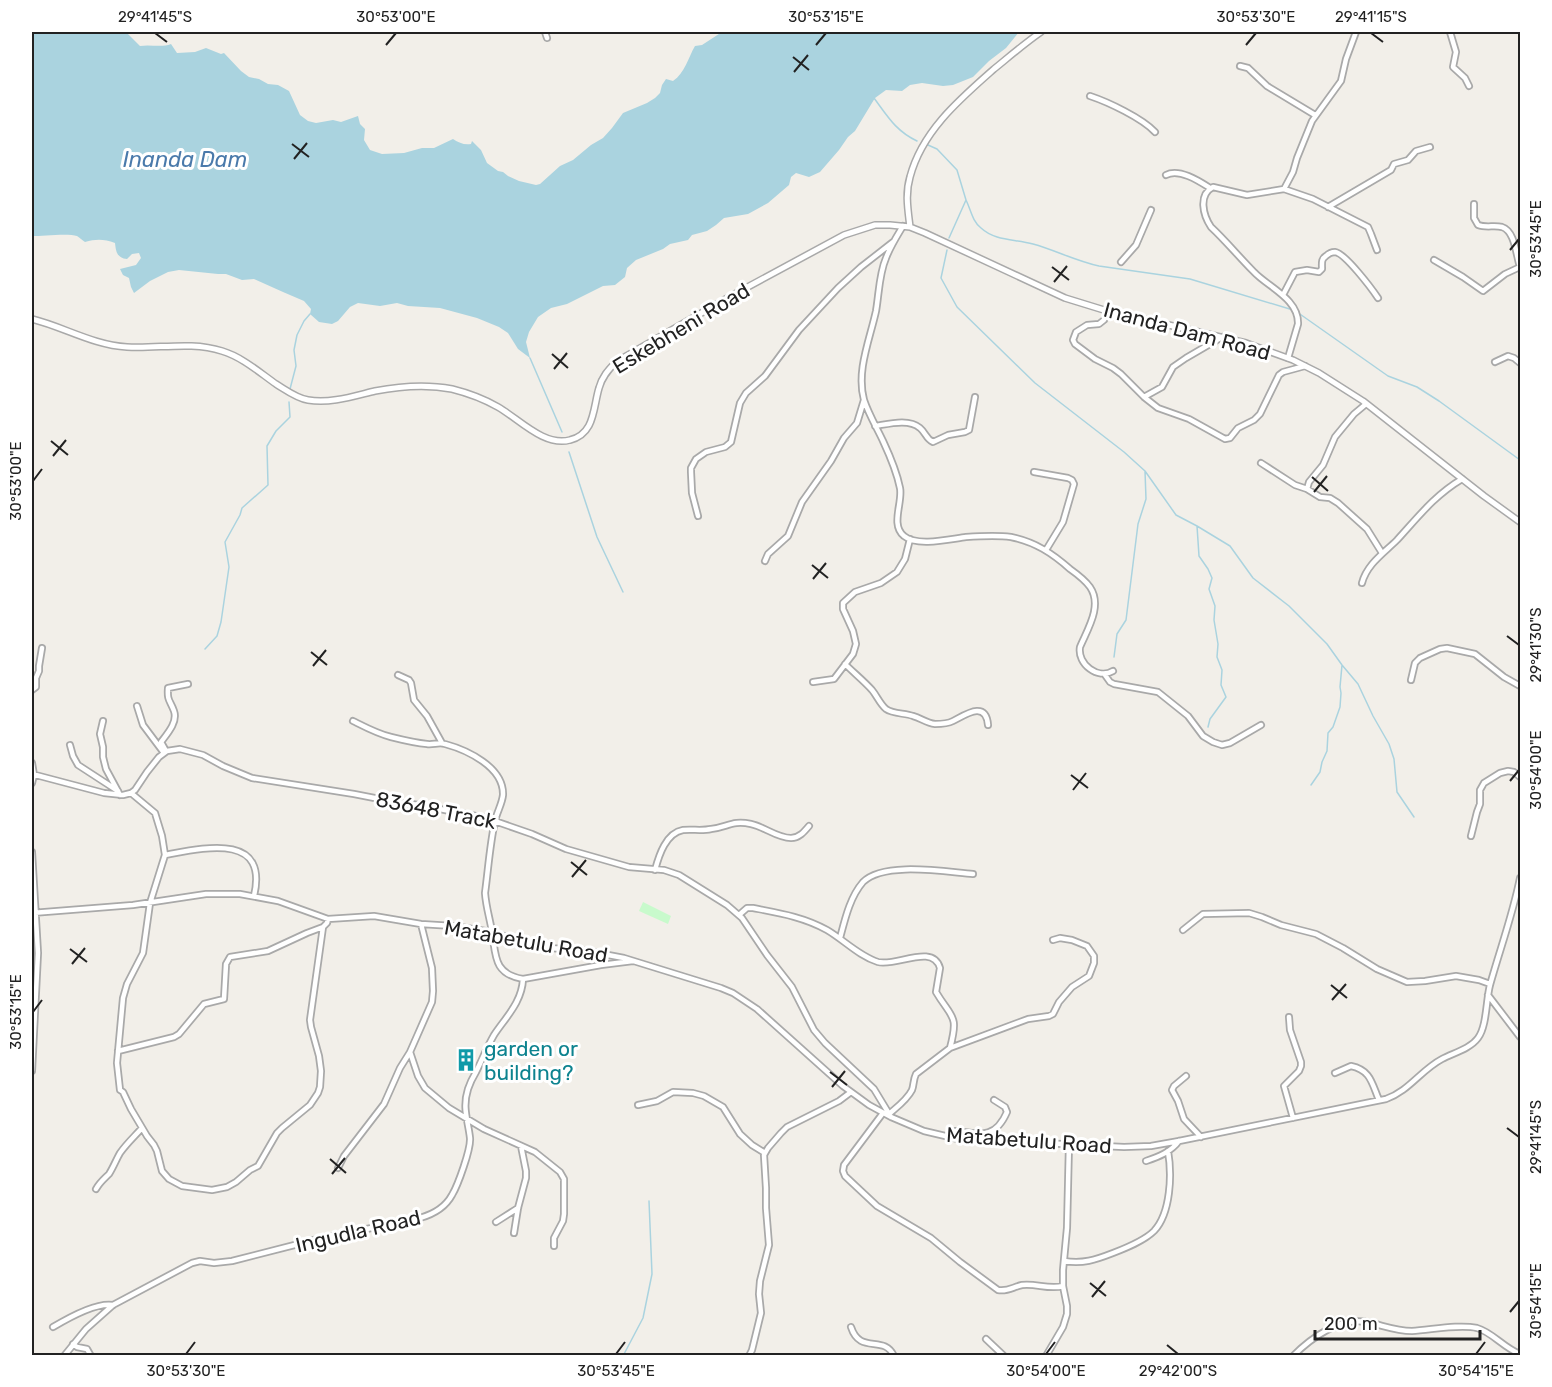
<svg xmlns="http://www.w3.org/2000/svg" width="1552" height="1387" font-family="Rubik,sans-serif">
  <rect width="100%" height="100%" fill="#f2efe9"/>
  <path fill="#c8facc" d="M643 902 671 916 668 924 639 911Z"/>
  <path fill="#aad3df" d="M32 32H126L140 46C151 44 161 48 171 44L177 53 195 52 206 48 221 54 224 53 241 71 249 77 259 79 268 84 278 85 289 91 300 115 308 121 316 123 333 120 341 122 358 116 360 124 365 129 364 140 370 150 382 154 404 153 422 148H434L453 139C459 143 464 145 471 144L472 141 481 150 487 163 498 171 503 172 508 176 519 181 536 185 540 184 560 166 573 160 591 145 603 138 612 128 623 113 647 103 655 98 660 93 662 85 666 79 673 81C685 73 688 58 695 46L702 45 722 32H1019L1006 48 989 61 973 77 953 85 943 86 922 83 910 85 902 91 886 90 875 98 855 131 848 137 839 150 820 172 809 177 796 173 791 177 789 185 768 203 748 214 724 218 716 225 707 231 692 235 688 240 670 244 663 249 636 260 627 268 625 277 615 285 603 286 567 304 551 308 538 317 529 332 526 342 530 358 518 349 508 333 499 327 477 318 440 308 408 306 397 303 380 306 358 303 350 307 338 321 332 324 319 322 310 314 311 309 304 301 283 292 254 279 242 280 226 274H218L179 270 168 272 150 281 134 293 131 287 129 278 123 275 120 269 136 265 141 258 139 253 132 254 127 259C117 258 116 252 115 243 104 239 96 239 85 242 82 240 80 238 77 236 69 233 42 236 32 236Z"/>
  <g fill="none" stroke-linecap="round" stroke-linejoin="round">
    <path stroke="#aad3df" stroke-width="1.5" d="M874 98C888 117 896 131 917 141
      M928 145 937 149 957 170 966 200 949 238
      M966 200C971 210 972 221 981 228 995 241 1015 239 1033 244 1055 250 1076 261 1099 266L1190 279 1293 310
      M947 250 941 278 957 307 1035 383 1124 452 1145 471 1176 515 1197 526 1230 546 1253 578 1289 606 1327 644 1342 665 1358 684 1373 716 1389 744 1394 759 1397 792 1414 817
      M1297 312 1388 376 1417 387 1439 401 1520 460
      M530 358 562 432
      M290 389 296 366 294 350 297 335 304 321 310 314
      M569 452 597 537 623 592
      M1197 526 1199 556 1208 569 1212 578 1209 589 1215 606 1214 620 1218 644 1217 657 1222 670 1221 685 1226 697 1210 719 1208 727
      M205 649 217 636 221 622 229 567 225 542 240 515 242 508 268 485 267 446 276 431 290 417 289 402
      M1114 657 1117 634 1126 620 1138 524 1146 499 1145 471
      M1311 785 1320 772 1322 762 1327 751 1328 733 1333 727 1340 707 1341 693 1340 687 1342 665
      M623 1356 643 1318 652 1274 649 1201"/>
    <g stroke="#a9a9a9" stroke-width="8">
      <path id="minor" d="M545 32 547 38
        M1450 32 1456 52 1453 67 1465 78 1469 86
        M1240 66 1248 68 1267 86 1315 115
        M1090 96C1108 102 1142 118 1155 132
        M1166 175C1179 168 1199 181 1210 188
        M1284 189 1293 172 1297 158 1312 121 1341 81 1346 59 1356 32
        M1474 204V218L1478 225C1486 228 1494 225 1502 227 1515 231 1516 255 1520 267
        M1328 207 1391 170 1394 164 1408 160 1416 151 1430 147
        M903 226C897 236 890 247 886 258 879 274 879 294 876 311 870 339 856 371 864 400 869 415 877 428 883 441 890 456 897 473 900 488 903 502 890 525 904 536 917 547 950 539 966 537 980 536 997 535 1011 537 1035 542 1052 553 1070 569 1077 574 1085 580 1090 587 1103 606 1087 630 1080 647 1077 664 1098 680 1113 671
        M1434 260 1463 277 1483 291 1505 274 1520 267
        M1121 262 1136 245 1151 210
        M1283 295 1295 272 1307 270 1319 272 1322 269C1322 263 1321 259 1326 256 1328 254 1332 252 1335 252 1345 253 1372 289 1378 298
        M1109 311 1104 320 1099 324 1087 325 1076 332 1073 340 1075 344 1095 359 1113 368 1121 374 1144 397 1158 408 1189 419 1225 439 1230 438 1238 428 1254 420 1260 414 1279 375 1283 372 1305 366
        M1288 358 1298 324C1299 299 1268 287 1254 272 1239 257 1226 241 1211 227 1203 215 1198 195 1213 187L1247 195 1284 189 1313 199 1368 227 1371 234 1377 250
        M1495 362 1508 356 1514 358 1520 363
        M1144 397 1162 387 1173 367 1186 358 1222 337
        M875 426C888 424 909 418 920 428 926 433 926 439 933 442L948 435 965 432 969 430 975 397
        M1261 463 1295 485 1307 489 1320 497 1330 498 1338 503 1367 529 1382 553
        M1034 472 1068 478 1072 480 1074 484 1063 522 1046 550
        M1307 489 1309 482 1323 465 1335 437 1354 414 1366 404
        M698 516 692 493 691 472V468L696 459 706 452 725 447 731 442 740 403 746 393 765 376 799 330 838 288 861 267 893 242
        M765 561 768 554 788 536 802 502 831 461 844 438 857 423 864 400
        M1362 583C1367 564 1384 553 1397 540 1418 517 1435 495 1462 479
        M845 664C854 673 864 681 872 690 877 696 880 704 886 709 893 714 905 713 913 716 921 718 926 723 935 724 941 724 947 724 953 721 965 715 986 700 988 725
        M398 675 409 680 411 683 414 700 427 716 442 743
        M1105 675 1110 682 1114 684 1158 692 1188 716 1203 736 1213 742 1222 745 1230 743 1261 725
        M1411 680 1415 663 1420 658 1440 649 1447 648 1475 654 1504 677 1520 686
        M813 682 834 679 853 654 856 644 853 631 843 609V603L855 592 881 583 897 572 905 559 910 539
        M32 690 36 687V678L39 671V666L42 648
        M137 706 143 725 164 753
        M103 721 100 734 103 747V757L106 769 120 795
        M70 745 73 756 78 765 118 791
        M166 751 161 742C167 734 178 722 174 711 170 700 167 701 168 688L188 684
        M32 763 34 775 32 783
        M32 774 104 793 123 795 131 793 135 790 147 772 159 757 167 751 180 749 203 755 223 766 252 778 354 794 395 802 419 805 486 818 532 834 566 849 629 867 664 870 679 875 727 905 742 918 767 955 792 987 814 1030 825 1043 874 1089 891 1117
        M131 793 155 813 162 836 165 855 150 903 143 953 127 984 123 998 117 1063 120 1090 123 1092 131 1109 147 1136 154 1145 157 1151 162 1171 169 1179 182 1186 212 1190 227 1187 236 1182 250 1170 258 1166 277 1133 282 1128 310 1105 318 1093 320 1087 321 1071 319 1056 311 1027 310 1020 323 927
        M1471 836 1477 812 1480 804V790L1484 783 1500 773 1508 771 1514 772 1520 777
        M32 852 38 953 32 1071
        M165 855C203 848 269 832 254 896
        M655 870C659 855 666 833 683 830 692 829 702 831 711 829 728 827 732 820 751 824 765 827 777 838 791 838 799 838 804 832 809 826
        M32 913 133 905 206 894H240L278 901 328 919 374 916 421 924 453 926 492 932 538 947 587 951 624 958 721 988 733 993 757 1009 843 1086 869 1105 891 1117 924 1131 958 1139 1124 1147 1151 1146 1179 1141 1386 1099C1409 1091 1421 1070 1442 1059 1453 1053 1470 1049 1478 1038 1487 1026 1486 1000 1490 985 1500 949 1513 914 1520 878
        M739 915 747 908H753C779 913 804 917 827 930 844 940 859 956 878 962 896 967 933 943 940 968L936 992C952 1019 959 1014 950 1048
        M421 924 432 968 433 991 432 1002 410 1052 418 1076 425 1088 449 1108 484 1129 535 1152 560 1172 564 1179V1214L563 1221 554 1238V1246
        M1183 930 1203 914 1249 913 1262 917 1281 925 1316 934 1343 948 1377 969 1407 982 1425 981 1456 976 1479 980 1490 984
        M840 938C845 919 850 897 863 882 884 861 946 872 973 874
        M523 979 601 965 633 961
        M1488 995 1520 1037
        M1289 1017 1290 1030 1301 1062V1066L1299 1071 1284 1086 1293 1118
        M118 1051 174 1037 179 1034 204 1004 224 999 226 964 230 957 268 951 307 933 323 927 327 923 328 919
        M1335 1073 1351 1066C1371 1070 1372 1084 1379 1100
        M1186 1076 1174 1086 1172 1090 1178 1101 1184 1119 1201 1137
        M638 1105 657 1101 673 1092 693 1093 704 1096 723 1107 740 1134 752 1145 765 1153
        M883 1113 844 1165 843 1171 845 1176 877 1206 931 1238 960 1262 998 1290C1007 1292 1013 1287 1022 1285 1036 1283 1049 1290 1063 1286
        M889 1114C897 1107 907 1100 912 1090 914 1085 913 1080 916 1074L950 1048 1028 1019 1049 1016 1053 1014 1059 1002 1072 987 1089 976 1094 963V956L1087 946 1072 940 1060 938 1053 940
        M950 1138 955 1131C979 1134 995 1140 1007 1112L1005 1107 994 1100
        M1146 1161C1158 1157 1171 1152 1179 1141
        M338 1168 344 1156 384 1104 400 1068 410 1052
        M96 1189C100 1182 104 1179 109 1174 113 1168 116 1160 120 1153 127 1143 134 1137 142 1128
        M496 1222 518 1208
        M514 1233 518 1208 526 1178V1171L521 1146
        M1064 1261C1083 1264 1095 1260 1113 1253 1126 1248 1144 1241 1154 1231 1171 1213 1172 1174 1168 1151
        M53 1327C68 1318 96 1302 113 1305
        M851 1327C860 1355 884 1334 894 1356
        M986 1339 1004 1356
        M73 1344 77 1347 87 1349 91 1356
        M64 1356 86 1329 113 1305 192 1263 200 1261 214 1263 232 1261 318 1239 420 1218C434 1214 445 1208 452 1195 458 1185 471 1149 470 1138 468 1120 462 1108 468 1089 470 1083 473 1077 476 1072 482 1060 487 1047 494 1035 506 1017 522 1002 523 979 493 974 496 955 492 932 490 919 486 907 485 893 488 871 490 843 495 821 497 812 502 804 503 795 504 767 467 750 445 744 439 742 433 745 427 744 415 743 403 740 391 737 378 734 365 727 353 721
        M749 1356 752 1350 761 1313 759 1294 760 1281 769 1245 766 1208V1188L764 1155 768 1148 781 1133 787 1127 839 1101 851 1092
        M1046 1356 1063 1327 1067 1314V1306L1063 1286V1270L1067 1228 1069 1144
        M1293 1356C1311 1338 1340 1317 1366 1322 1382 1325 1395 1331 1412 1331 1431 1330 1458 1324 1477 1328 1492 1332 1504 1348 1520 1354"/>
    </g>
    <g stroke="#a9a9a9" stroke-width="8">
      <path id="tertiary" d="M910 227C908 210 905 194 910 177 922 131 960 99 994 69 1010 56 1025 43 1041 32
        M32 319C64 327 93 345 127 347 158 349 191 341 222 351 242 357 259 372 276 384 286 390 296 398 308 400 330 404 354 396 375 391 401 386 426 384 452 389 468 393 484 399 498 407 519 419 544 447 570 440 595 434 593 408 599 388 602 377 608 370 616 362L731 296 844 235 875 225H890L910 227 925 233 1065 298 1104 310 1246 343 1293 360 1319 373 1363 401 1484 496 1520 522"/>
    </g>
    <use href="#minor" stroke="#fff" stroke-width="4.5"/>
    <use href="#tertiary" stroke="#fff" stroke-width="5"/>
  </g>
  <path fill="none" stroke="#222" stroke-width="2" d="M155 33 167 42M1371 33 1383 42M386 45 396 33M816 45 826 33M1246 45 1256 33M793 57 809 70M794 72 808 55M292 144 309 157M294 159 307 143M1510 250 1519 239M1052 267 1069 280M1054 282 1067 266M552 354 568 368M554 369 567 353M51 441 68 455M53 456 66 440M1312 477 1328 491M33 481 42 469M1314 492 1327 476M812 565 828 578M813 579 826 563M1507 636 1519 645M311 652 327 665M313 666 326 650M1071 775 1088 788M1510 781 1519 770M1073 790 1086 773M571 862 587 875M572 877 586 860M70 949 87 962M72 964 85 948M1331 985 1347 998M1332 1000 1346 984M33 1012 42 1000M830 1072 847 1085M832 1087 845 1071M1507 1128 1519 1137M330 1159 346 1173M332 1174 345 1158M1090 1283 1106 1296M1092 1297 1105 1281M1510 1312 1519 1301M1167 1345 1178 1354M186 1354 195 1342M616 1354 625 1342M1046 1354 1055 1342M1476 1354 1485 1342"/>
  <defs>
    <g id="building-bare" transform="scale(1.8)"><path d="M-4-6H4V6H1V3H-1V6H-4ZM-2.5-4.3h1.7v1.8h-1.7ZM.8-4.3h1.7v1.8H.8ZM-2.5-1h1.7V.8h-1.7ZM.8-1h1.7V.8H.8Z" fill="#0f9aa8" stroke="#fff" stroke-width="2.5" paint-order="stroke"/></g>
  </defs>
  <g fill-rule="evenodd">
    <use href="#building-bare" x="466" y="1060"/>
  </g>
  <g text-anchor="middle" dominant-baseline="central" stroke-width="6" stroke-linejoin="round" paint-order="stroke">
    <g font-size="21" fill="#222" stroke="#fff">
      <text transform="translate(681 328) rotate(-31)">Eskebheni Road</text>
      <text transform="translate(1187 331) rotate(15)">Inanda Dam Road</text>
      <text transform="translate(436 810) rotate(11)">83648 Track</text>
      <text transform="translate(526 941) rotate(10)">Matabetulu Road</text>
      <text transform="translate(1029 1140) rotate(4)">Matabetulu Road</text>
      <text transform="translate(358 1231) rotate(-13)">Ingudla Road</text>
    </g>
    <g font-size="21" fill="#0d838f" stroke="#fff" text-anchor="start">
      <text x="484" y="1048">garden or<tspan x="484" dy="24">building?</tspan></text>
    </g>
    <g font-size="22" font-style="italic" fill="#4a7aab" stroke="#fff">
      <text x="185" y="159">Inanda Dam</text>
    </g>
  </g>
  <rect width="1552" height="1387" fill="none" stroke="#ffffff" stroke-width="66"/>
  <path d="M1315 1330v9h165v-9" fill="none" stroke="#222222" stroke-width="3"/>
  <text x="1324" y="1330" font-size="18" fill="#222222" stroke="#ffffff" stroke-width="4.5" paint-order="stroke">200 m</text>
  <rect x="33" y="33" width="1486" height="1321" fill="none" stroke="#222" stroke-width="2"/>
  <g font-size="15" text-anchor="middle" fill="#222">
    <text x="155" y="22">29°41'45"S</text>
    <text x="396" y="22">30°53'00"E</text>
    <text x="826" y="22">30°53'15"E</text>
    <text x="1256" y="22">30°53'30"E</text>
    <text x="1371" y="22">29°41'15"S</text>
    <text transform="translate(1536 239) rotate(-90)" y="5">30°53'45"E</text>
    <text transform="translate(16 481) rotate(-90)" y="5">30°53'00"E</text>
    <text transform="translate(1536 645) rotate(-90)" y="5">29°41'30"S</text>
    <text transform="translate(1536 770) rotate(-90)" y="5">30°54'00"E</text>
    <text transform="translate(16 1012) rotate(-90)" y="5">30°53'15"E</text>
    <text transform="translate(1536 1137) rotate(-90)" y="5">29°41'45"S</text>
    <text transform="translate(1536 1301) rotate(-90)" y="5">30°54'15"E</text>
    <text x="186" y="1376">30°53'30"E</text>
    <text x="616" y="1376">30°53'45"E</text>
    <text x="1046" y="1376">30°54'00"E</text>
    <text x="1178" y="1376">29°42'00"S</text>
    <text x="1476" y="1376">30°54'15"E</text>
  </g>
</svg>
